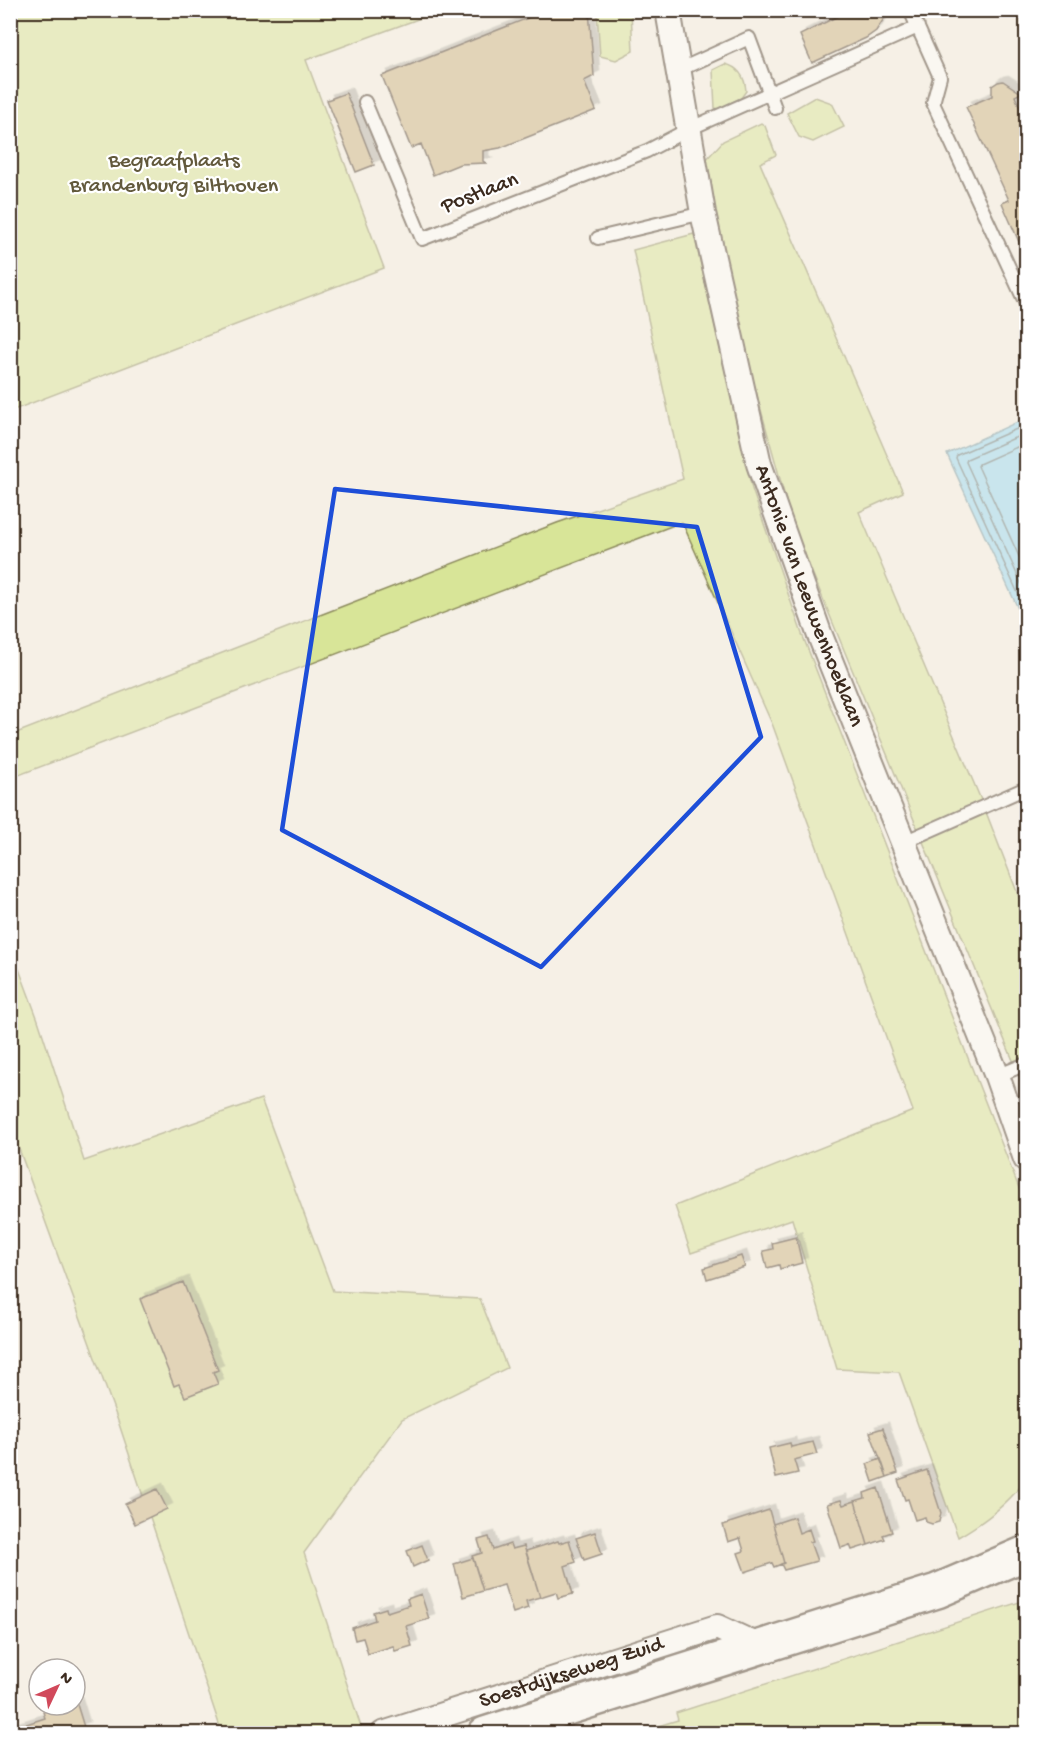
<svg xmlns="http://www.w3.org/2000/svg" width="1037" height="1744" font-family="'Gochi Hand',sans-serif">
  <defs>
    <filter id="shadow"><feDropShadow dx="5.5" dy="-5.5" stdDeviation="0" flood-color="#0004"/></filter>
  </defs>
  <rect width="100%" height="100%" fill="#f5f0e6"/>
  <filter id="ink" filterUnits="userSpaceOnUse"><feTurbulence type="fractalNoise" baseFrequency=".0167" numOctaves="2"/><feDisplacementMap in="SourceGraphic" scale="12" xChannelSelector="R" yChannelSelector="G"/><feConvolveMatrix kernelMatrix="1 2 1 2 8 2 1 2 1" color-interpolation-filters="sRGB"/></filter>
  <g filter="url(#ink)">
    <path fill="#d8e598" stroke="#8a885b" stroke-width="1.5" d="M11 10 440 11 306 60 384 268 11 411Z
      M597 11H631L633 51 616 60 600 56Z
      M725 64C738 67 745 77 746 91L741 98 718 109 715 108 713 70Z
      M815 97 832 103 844 127 813 142 799 137 787 113Z
      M761 123 765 126 776 155 760 163 903 492 859 512 984 807 1026 915V1092L793 526 742 341 704 162 723 141Z
      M694 234 752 489 802 634 1026 1206V1480C1006 1505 986 1521 958 1537L899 1372 837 1369 792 1219 691 1253 675 1206 913 1111 773 726 682 522 11 778V735L557 523 683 479 633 250Z
      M10 945 38 1020 84 1161 261 1099 333 1291 480 1299 507 1368 402 1419 304 1553 363 1733H222L118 1421 11 1127Z
      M1026 1600V1733H635L678 1720 676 1713Z"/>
    <path fill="#93d8f5" stroke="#70929f" stroke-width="1.5" d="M1026 418V626L947 454Z"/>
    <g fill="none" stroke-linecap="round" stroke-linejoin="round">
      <path stroke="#5e7074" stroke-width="1.5" d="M1026 425 957 455 956 458 1026 611
        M1026 433 967 459 966 462 1026 594
        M1026 443 979 464 978 466 1026 572"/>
    </g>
    <path fill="#cbb282" stroke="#3b2a1e" stroke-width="1.5" filter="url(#shadow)" d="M548 10H589L594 76 584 81 596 110 500 148 483 151V161L486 163 460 164 433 175 421 144 411 148 382 76Z
      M850 10H883L885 17 876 31 866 38 812 63 800 35Z
      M1003 81 1021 93 1015 96 1026 122V258L1002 203 1009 200 966 107 992 96V86L998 82Z
      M346 93 374 165 356 172 327 100Z
      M796 1237 802 1263 780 1269 779 1265 767 1268 763 1251 773 1249 772 1243Z
      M741 1256 745 1267 707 1279 704 1268Z
      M183 1282 218 1370 213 1372 218 1384 185 1397 179 1384 174 1386 140 1299Z
      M883 1428 898 1473 887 1477 870 1432Z
      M813 1442 817 1454 794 1460 798 1473 776 1478 769 1448 790 1443 791 1447Z
      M881 1459 887 1477 873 1482 867 1464Z
      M927 1470 941 1513 939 1522 932 1524 926 1522 925 1517 915 1520 908 1499 905 1500 898 1480Z
      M878 1488 892 1532 883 1535 885 1539 868 1545 855 1501 865 1498 864 1493Z
      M157 1489 167 1509 135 1524 125 1504Z
      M841 1500 843 1505 855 1501 868 1545 852 1550 850 1545 841 1548 827 1504Z
      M769 1510 784 1563 774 1567 772 1563 745 1572 738 1553 744 1551 740 1538 728 1542 723 1525Z
      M794 1517 799 1533 809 1529 813 1541 810 1542 817 1561 784 1570 781 1564 784 1563 773 1524Z
      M595 1532 602 1554 584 1560 576 1538Z
      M489 1537 493 1550 510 1544 512 1549 524 1546 540 1597 526 1601 528 1608 513 1613 504 1585 483 1591 472 1556 482 1553 478 1540Z
      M569 1540 576 1562 565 1566 573 1594 558 1598 556 1592 540 1597 526 1551 558 1541 559 1543Z
      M422 1545 428 1560 413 1567 407 1551Z
      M473 1558 483 1591 463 1597 454 1564Z
      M421 1594 429 1619 406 1626 412 1646 395 1651 393 1646 368 1654 363 1638 355 1640 352 1628 375 1620 373 1612 386 1608 387 1612 409 1605 407 1599Z
      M75 1698 84 1727 64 1734H10V1726L11 1729 45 1718 43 1712 58 1707V1705H75Z"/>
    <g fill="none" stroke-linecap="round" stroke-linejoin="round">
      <g stroke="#3b2a1e" stroke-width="16">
        <path id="lane" d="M910 10 940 77 933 103 1026 304
          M679 70 749 38 775 108
          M365 102 422 239 647 151 689 129 918 27
          M598 238 703 213
          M904 842 1026 788
          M997 1076 1026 1064"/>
      </g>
      <g stroke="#3b2a1e" stroke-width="28">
        <g id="street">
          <path id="s1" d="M668 10 703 213 759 464 819 633 997 1076 1026 1159"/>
          <path id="s2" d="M383 1734 717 1627 758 1646"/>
        </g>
      </g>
      <g stroke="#3b2a1e" stroke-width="38">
        <path id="secondary" d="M485 1734 937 1591 1026 1553"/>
      </g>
      <use href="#lane" stroke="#fff" stroke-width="12"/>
      <use href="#street" stroke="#fff" stroke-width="24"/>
      <use href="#secondary" stroke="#fff" stroke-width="33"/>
    </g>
  </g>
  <path d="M0 0H1037V1744H0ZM335 489 697 527 761 737 541 967 282 830Z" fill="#f5f0e6" fill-opacity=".55" fill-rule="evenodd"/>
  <path fill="none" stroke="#1d4ed8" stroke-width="4.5" stroke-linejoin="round" d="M335 489 697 527 761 737 541 967 282 830Z"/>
  <g text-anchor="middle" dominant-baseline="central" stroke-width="4.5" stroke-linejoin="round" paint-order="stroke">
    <g font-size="22" fill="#62593c" stroke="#fff">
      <text x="174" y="162">Begraafplaats<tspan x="174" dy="25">Brandenburg Bilthoven</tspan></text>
    </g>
    <g font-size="22" fill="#3b2a1e" stroke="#fff">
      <text transform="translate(480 194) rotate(-21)">Postlaan</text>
      <text stroke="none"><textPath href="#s1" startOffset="604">Antonie van Leeuwenhoeklaan</textPath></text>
      <text stroke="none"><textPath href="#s2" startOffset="198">Soestdijkseweg Zuid</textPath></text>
    </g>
  </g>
  <rect width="1037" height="1744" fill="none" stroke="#fff" stroke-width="36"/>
  <rect x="18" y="18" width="1001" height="1708" fill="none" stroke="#3b2a1e" stroke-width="2" filter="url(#ink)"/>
  <g transform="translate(57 1687) rotate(46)"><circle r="28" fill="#ffffff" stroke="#b1aaa5" stroke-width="1.5"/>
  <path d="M0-4.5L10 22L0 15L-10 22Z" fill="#d1495b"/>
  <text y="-9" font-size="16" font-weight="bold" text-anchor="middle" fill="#3b2a1e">N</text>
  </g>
</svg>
